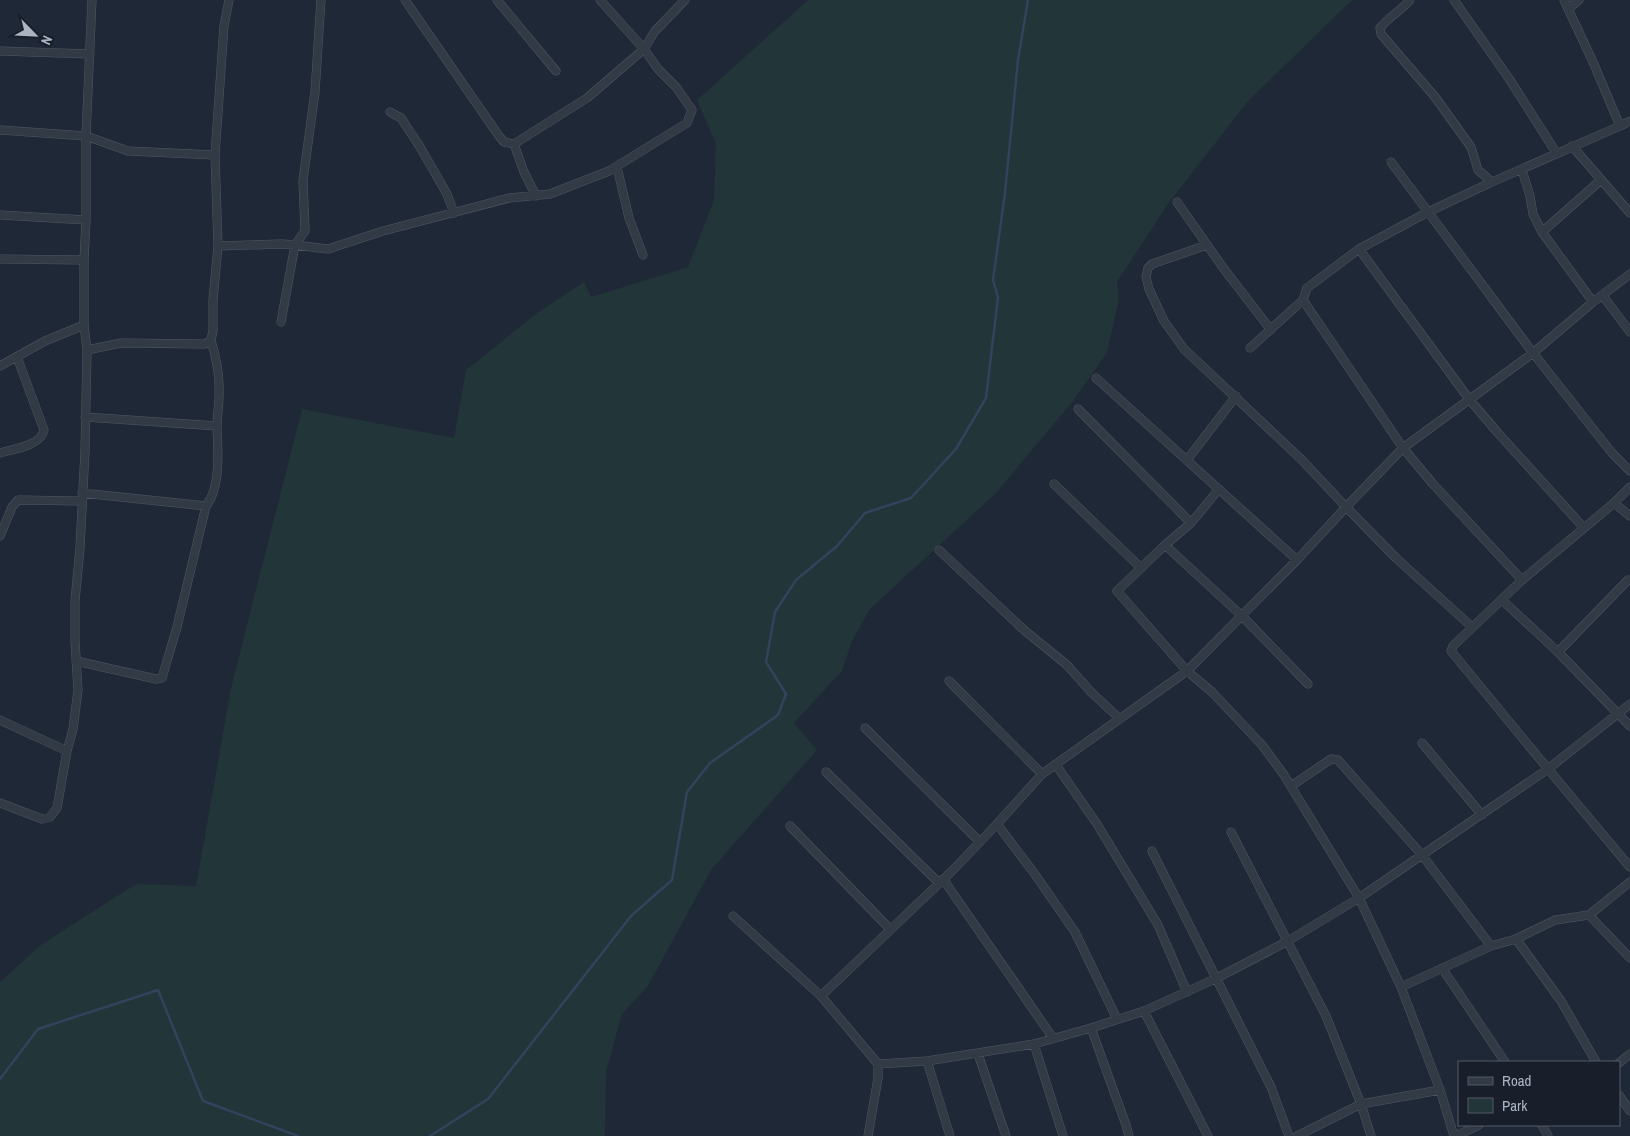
<svg xmlns="http://www.w3.org/2000/svg" width="1630" height="1136" font-family="'Archivo Narrow',sans-serif">
  <rect width="100%" height="100%" fill="#1f2836"/>
  <path fill="#223538" d="M808 0H1352L1248 101 1168 204 1117 282 1119 299 1107 353 1073 401 996 493 870 609 852 641 842 671 794 723 817 750 711 870 648 986 622 1014 606 1072 605 1136H0V982L42 944 136 884 196 886 231 688 302 409 454 438 466 370 537 313 584 282 591 297 688 267 714 200 716 144 697 100Z"/>
  <g fill="none" stroke-linecap="round" stroke-linejoin="round">
    <path stroke="#32435d" stroke-width="2.5" d="M0 1079 38 1029 158 990 203 1101 298 1136
      M430 1136 488 1099 631 916 672 880 687 792 710 763 778 715 786 694 766 662 775 612 796 580 837 546 865 513 911 498 956 449 986 398 998 297 993 280 1005 193 1018 60 1028 0"/>
    <g stroke="#505765" stroke-width="9">
      <path id="minor" d="M405 0 499 136 504 142 514 144 587 98 644 49 655 31 685 0
        M497 0 556 71
        M1410 0C1401 11 1388 17 1380 28L1381 34 1435 97 1471 147 1478 170 1492 182 1620 126
        M1454 0 1510 80 1557 154
        M1564 0 1593 62 1620 126 1630 121
        M1568 9 1579 0
        M0 51 90 54
        M390 112 401 118 420 147 447 194 454 213
        M0 130 86 136 128 151 215 155
        M514 144 524 172 536 196
        M1572 146 1630 213
        M1391 162 1533 353 1612 453 1630 471
        M617 167 629 218 643 255
        M1522 170 1530 196 1533 214 1542 232 1593 302
        M1492 182 1428 212 1359 249 1307 288 1303 300 1403 448 1433 484 1522 580
        M1177 202 1224 269 1271 330
        M0 215 86 220 84 260V325L87 350 85 451 80 548 75 601V641L78 690 73 729 67 751 57 808 50 817 42 819 0 803
        M86 220V136L92 0
        M1542 232 1601 180
        M1207 245 1152 264 1148 268 1146 277 1149 289 1164 321 1184 349 1302 460 1346 507 1396 558 1472 627
        M218 246 282 244 295 245 305 231 303 180 315 92 321 0
        M1359 249 1469 399 1498 433 1584 528
        M0 259 84 260
        M1630 274 1593 302 1533 353 1403 448 1346 507 1297 560 1187 671 1212 692 1262 745 1284 775 1359 898 1401 987 1491 946 1516 939 1555 920 1589 915 1630 882
        M1603 296 1630 332
        M281 322 295 245 328 249 383 231 509 198 550 194 609 171 687 123 692 110 676 87 658 69 644 49 600 0
        M1250 348 1303 300
        M87 350 121 343 205 344 211 340 213 331V300L218 246 215 155 224 26 229 0
        M0 366 45 341 84 325
        M1096 378 1297 560
        M1078 409 1191 523
        M85 417 217 426
        M0 453C13 449 41 446 44 430L17 357
        M1187 460 1236 396
        M1054 484 1141 568
        M1630 487 1614 503 1522 580 1453 646 1451 651 1548 769 1630 867
        M82 493 206 506C221 488 218 450 217 428 217 414 220 400 219 385 219 370 215 354 211 340
        M1614 503 1630 516
        M0 536 12 507 18 500 82 501
        M1165 545 1242 616 1308 684
        M939 550 1024 630 1067 665 1092 693 1120 719
        M1502 600 1558 652 1630 726
        M1558 652 1628 580
        M76 661 156 679 162 678 177 627 206 506
        M949 681 1042 774
        M0 720 67 751
        M865 728 980 842
        M1422 743 1482 815
        M1056 765 1097 824 1158 925 1187 992
        M826 772 939 883
        M1291 786 1331 759 1338 760 1422 855 1491 946
        M997 824 1034 873 1075 932 1117 1019
        M790 826 890 929
        M1231 832 1326 1016 1361 1104 1371 1136
        M1152 851 1271 1087 1289 1136
        M943 879 1053 1038
        M1589 915 1630 958
        M733 916 821 996 878 1064V1078L868 1136
        M1516 939 1561 1001 1596 1062
        M1442 968 1505 1062
        M1401 987 1440 1090 1454 1136
        M821 996 952 871 997 824 1042 774 1187 671 1117 591 1165 545 1191 523 1219 489
        M1144 1011 1208 1136
        M1091 1028 1126 1125 1129 1136
        M1034 1044 1063 1136
        M978 1054 1006 1136
        M927 1061 950 1136
        M1619 1063 1630 1054
        M878 1064 927 1061 1034 1044 1091 1028 1144 1011 1217 978 1288 941 1359 898 1548 769 1630 704
        M1619 1095 1630 1111
        M1542 1125 1548 1136
        M1297 1136 1361 1104 1440 1090
        M1456 1136 1479 1125"/>
    </g>
    <use href="#minor" stroke="#323a46" stroke-width="8"/>
  </g>
  <rect x="1458" y="1061" width="162" height="65" fill="#181f2a" stroke="#535b68"/>
  <rect x="1468" y="1077" width="25" height="8" fill="#323a46" stroke="#535b68"/>
  <text x="1502" y="1086" font-size="15" fill="#acb4c4">Road</text>
  <rect x="1468" y="1098" width="25" height="15" fill="#223538" stroke="#535b68"/>
  <text x="1502" y="1111" font-size="15" fill="#acb4c4">Park</text>
  <g transform="translate(35 35) rotate(114)" stroke="#181f2a" stroke-width="4" paint-order="stroke">
  <path d="M0-4L9 19L0 12L-9 19Z" fill="#acb4c4"/>
  <text y="-8" font-size="14" font-weight="bold" text-anchor="middle" fill="#acb4c4">N</text>
  </g>
</svg>
